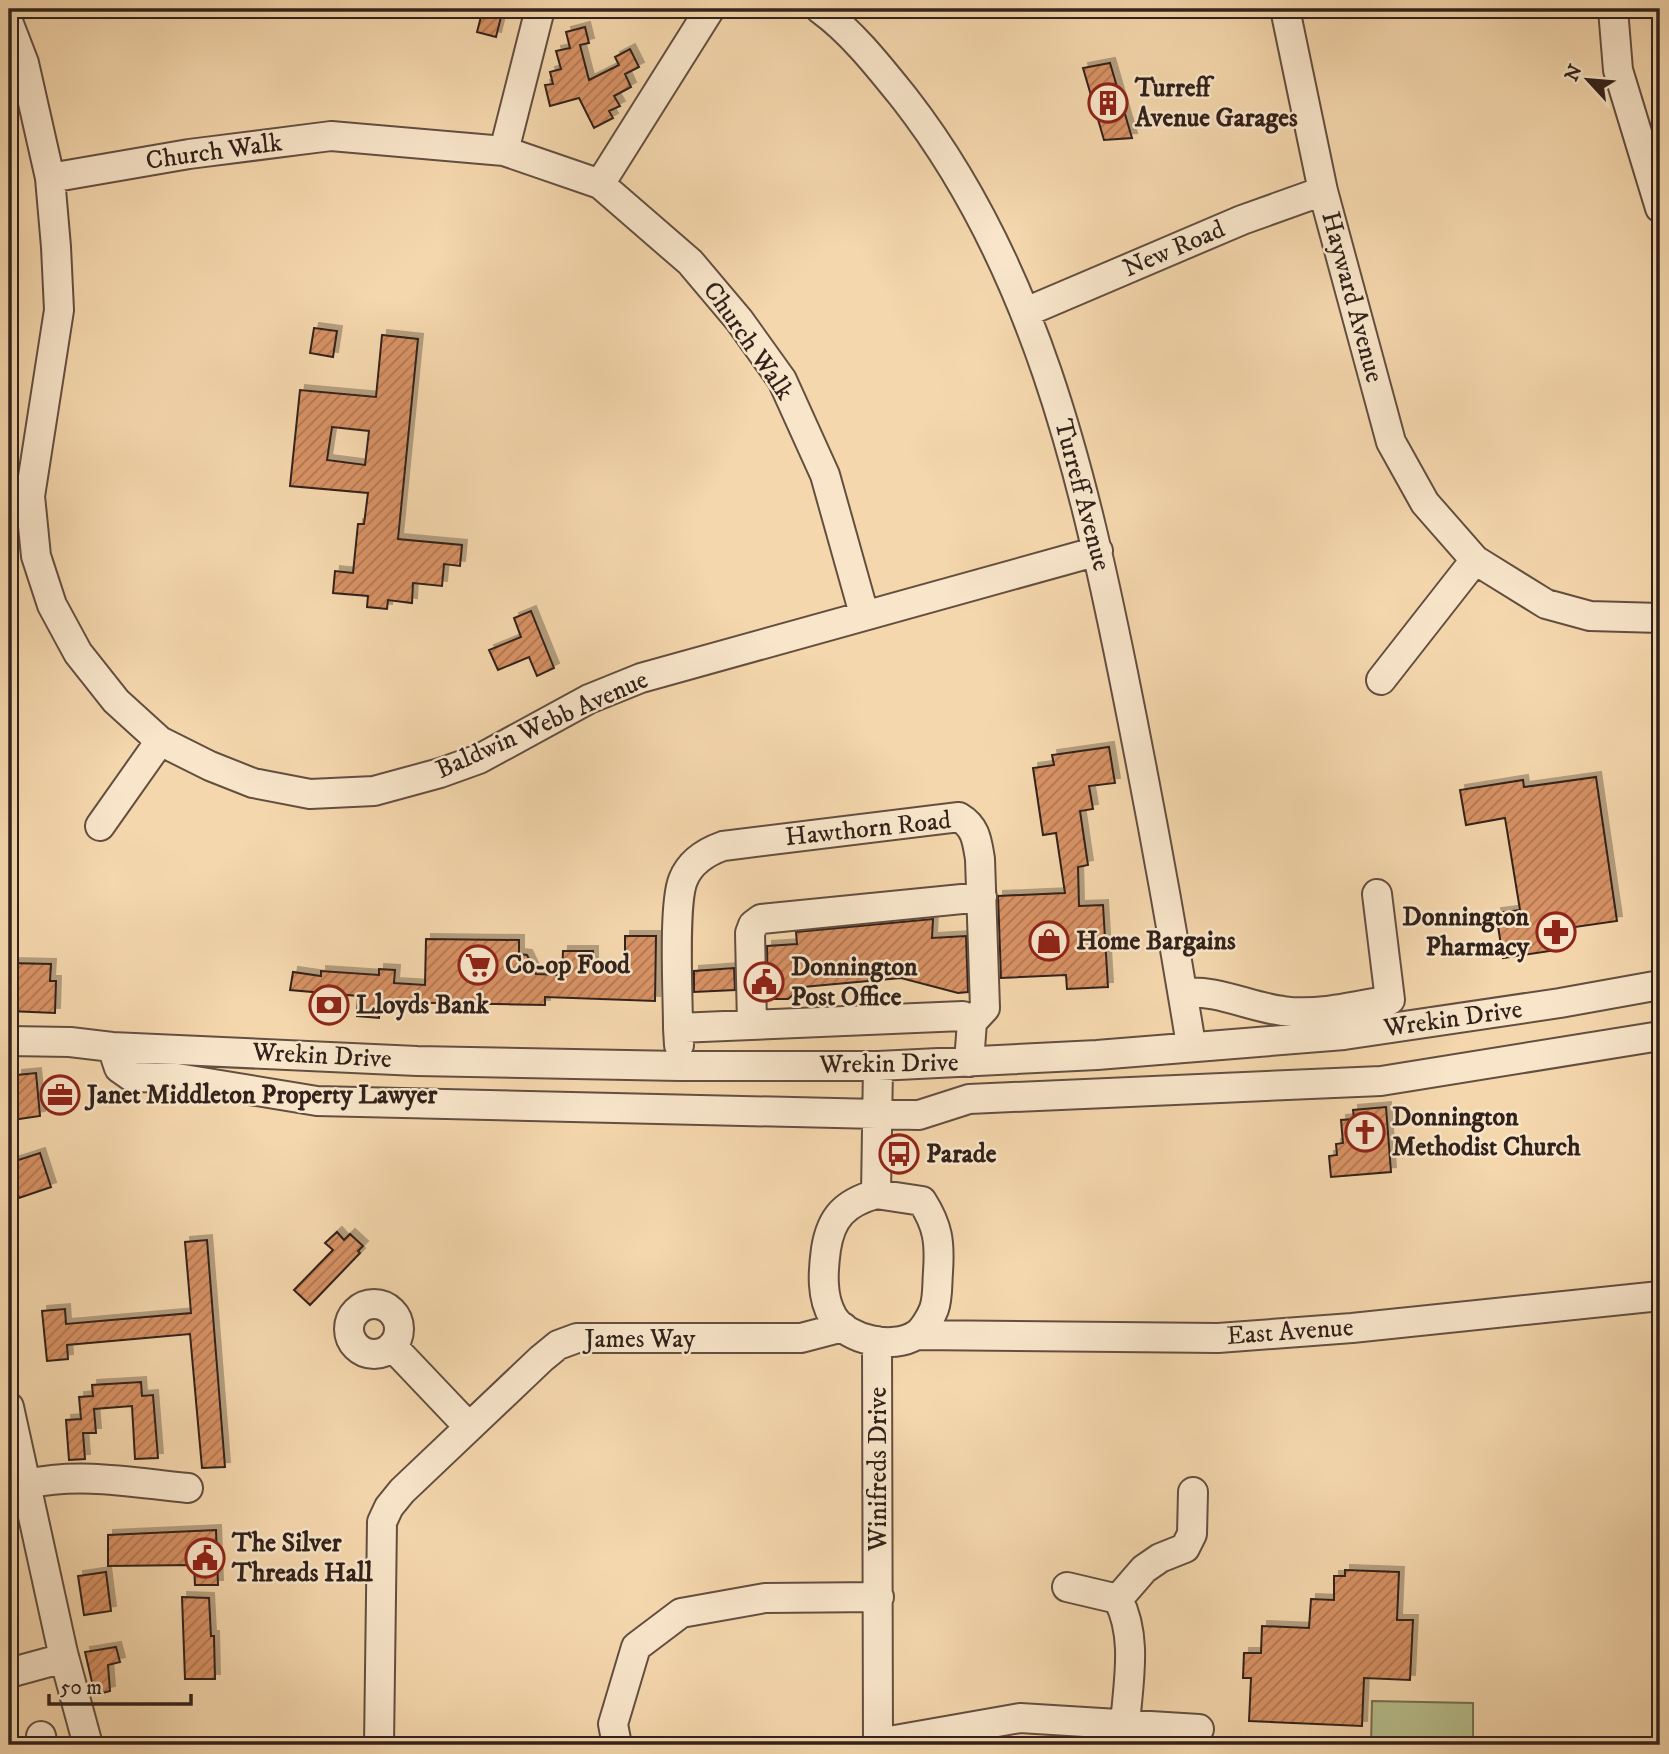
<svg xmlns="http://www.w3.org/2000/svg" width="1669" height="1754" font-family="'IM FELL DW Pica',serif">
  <defs>
    <pattern id="building-hatch" width="6" height="6" patternUnits="userSpaceOnUse" patternTransform="scale(1.75)"><rect width="6" height="6" fill="#d89265"/><path d="M-1 1l2-2M0 6l6-6M5 7l2-2" fill="none" stroke="#b07752"/></pattern>
    <filter id="shadow"><feDropShadow dx="5" dy="-5" stdDeviation="0" flood-color="#0004"/></filter>
  </defs>
  <rect width="100%" height="100%" fill="#f5d7ad"/>
  <filter id="stains"><feTurbulence type="fractalNoise" baseFrequency=".00286" numOctaves="4"/><feColorMatrix values="0 0 0 0 .2 0 0 0 0 .09 0 0 0 0 .02 0 0 0 .5 -.17"/></filter>
  <radialGradient id="worn" r=".72"><stop offset=".6" stop-color="#630" stop-opacity="0"/><stop offset="1" stop-color="#630" stop-opacity=".3"/></radialGradient>
  <path fill="#b7bf8d" stroke="#747054" stroke-width="2" d="M1372 1701 1473 1703V1745H1371Z"/>
  <path fill="url(#building-hatch)" stroke="#32221b" stroke-width="2" fill-rule="evenodd" filter="url(#shadow)" d="M483 9H503L496 37 477 32Z
    M585 27 589 43 580 45 589 80 619 65 615 57 630 49 639 67 625 74 631 87 614 96 620 106 609 111 613 118 594 128 579 98 550 106 545 85 553 84 550 72 561 69 556 51 570 48 566 32Z
    M1110 63 1132 138 1104 140 1083 68Z
    M314 328 337 331 333 357 310 353Z
    M382 335 418 339 398 539 462 545 460 566 444 564 442 586 413 583 412 603 388 600 387 609 367 607 368 596 333 593 335 571 353 573 358 524H364L368 493 290 486 300 390 376 397ZM332 427 369 431 365 465 327 460Z
    M531 611 554 668 537 676 529 657 498 670 489 650 521 637 514 618Z
    M1109 747 1115 783 1089 786 1093 809 1080 811 1088 865 1078 867 1079 906 1103 905 1108 987 1067 989 1066 975 1001 978 998 896 1065 893 1056 833 1043 835 1033 768 1054 765 1052 755Z
    M1596 777 1617 921 1547 931 1550 951 1503 958 1496 913 1520 910 1505 818 1466 825 1460 790 1523 780 1524 787Z
    M933 919 932 938 966 936 968 992 958 993 901 978 803 987 788 999H768L767 946 797 944 796 932Z
    M625 936H656L655 1001 545 997V1005L380 1002 379 1018 357 1016 358 996 290 990 293 972 321 976V971L379 975V969L395 970 394 983 425 985 426 939 519 940V954L527 955 536 974 562 975 563 951H593V967H625Z
    M9 963 51 964 50 981H56L55 1013 9 1011Z
    M734 968 735 990 694 992V971Z
    M36 1073 40 1116 12 1120 10 1095 18 1094 17 1075Z
    M1386 1107 1391 1172 1331 1177 1329 1156 1337 1155 1336 1144 1343 1143 1341 1120 1354 1119 1353 1110Z
    M40 1153 51 1187 19 1198 16 1188 9 1191V1163Z
    M337 1232 344 1240 350 1234 363 1246 358 1251 360 1253 310 1305 294 1290 333 1250 325 1243Z
    M207 1240 225 1467 202 1468 190 1334 67 1345 68 1359 47 1361 42 1311 65 1309 66 1324 191 1313 185 1242Z
    M141 1382 142 1396 153 1395 158 1458 135 1459 132 1406 94 1409 96 1433H83L85 1459 69 1460 66 1420 81 1419 79 1397 93 1396 92 1385Z
    M216 1530 218 1585H195L194 1565 108 1566V1535Z
    M1345 1570 1399 1572 1397 1620H1413L1410 1680 1364 1678 1362 1726 1249 1721 1251 1678H1243L1244 1653H1261L1262 1626 1309 1628 1311 1599 1334 1600V1576H1345Z
    M106 1572 111 1611 84 1615 78 1576Z
    M182 1597 209 1598 211 1636H214L215 1679H185Z
    M116 1647 120 1662 108 1665 110 1691 95 1695 85 1652Z"/>
  <g fill="none" stroke-linecap="round" stroke-linejoin="round">
    <g stroke="#634f40" stroke-width="32">
      <path id="minor" d="M540 9 504 151 600 184
        M710 9 600 184 690 262 739 320 782 380 825 475 864 614
        M820 9C852 32 880 68 905 99 1034 265 1082 471 1123 673 1148 797 1171 921 1191 1045
        M1285 9 1323 191 1391 442 1425 503 1475 560
        M1613 9 1618 70 1660 208
        M9 24 24 63 50 178 56 247 59 310 30 496 36 556 52 605 78 653 116 701 160 741 210 766 253 783 310 794 374 791 440 773 479 759 589 699 641 678 1098 551
        M50 178 189 154 331 136 504 151
        M1026 312 1242 220 1323 191
        M1381 680 1475 560 1546 604 1590 616 1660 618
        M100 826 160 741
        M1183 993C1217 989 1249 1007 1283 1011 1318 1016 1356 1006 1390 1000L1377 894
        M752 1024 750 933 753 925 761 919 982 897
        M678 1028C678 996 673 905 683 880 690 862 706 852 723 846L959 817C976 827 977 841 980 859L985 1008 972 1022 969 1062
        M9 1041 70 1042 112 1047 417 1061 680 1066H878L1097 1055 1344 1035 1560 1003 1660 985
        M679 1045 678 1028 963 1016 972 1022
        M112 1047 119 1068 132 1077 177 1078 317 1101 919 1115 969 1099 1381 1081 1660 1036
        M876 1194 922 1201C938 1226 940 1242 938 1272 937 1284 938 1298 934 1309 931 1317 923 1331 916 1335 893 1350 847 1340 833 1317 821 1297 823 1271 826 1249 831 1217 845 1203 876 1194Z
        M876 1194 878 1066
        M349 1329a25 25 0 1 1 50 0a25 25 0 1 1-50 0Z
        M918 1335 1218 1338 1352 1328 1660 1296
        M877 1341 878 1745
        M392 1346 469 1427
        M9 1407 63 1653 88 1745
        M28 1484C80 1472 135 1483 188 1488
        M1067 1587 1118 1599C1138 1637 1128 1683 1125 1725
        M1118 1599 1144 1569 1160 1558 1185 1548 1192 1534 1193 1492
        M9 1673 64 1658
        M41 1736 43 1745
        M878 1743 1020 1718 1199 1729
        M379 1745 382 1522 389 1507 402 1491 541 1359 558 1345 577 1338H801L843 1327
        M617 1745 613 1724 636 1647 681 1613 765 1598 879 1597"/>
    </g>
    <use href="#minor" stroke="#f8e5ca" stroke-width="28"/>
  </g>
  <defs>
    <g id="building-ring" transform="scale(2.0125)"><circle r="9.5" fill="#f8e5ca" stroke="#8f2418" stroke-width="1.5"/><path d="M-4-6H4V6H1V3H-1V6H-4ZM-2.5-4.3h1.7v1.8h-1.7ZM.8-4.3h1.7v1.8H.8ZM-2.5-1h1.7V.8h-1.7ZM.8-1h1.7V.8H.8Z" fill="#8f2418"/></g>
    <g id="pharmacy-ring" transform="scale(2.0125)"><circle r="9.5" fill="#f8e5ca" stroke="#8f2418" stroke-width="1.5"/><path d="M-2-6h4v4h4v4h-4v4h-4v-4h-4v-4h4Z" fill="#8f2418"/></g>
    <g id="shop-ring" transform="scale(2.0125)"><circle r="9.5" fill="#f8e5ca" stroke="#8f2418" stroke-width="1.5"/><path d="M-5-2.5h2.3a2.7 3.5 0 0 1 5.4 0H5L5.5 6h-11ZM-1.5-2.5h3a1.5 2.3 0 0 0-3 0Z" fill="#8f2418"/></g>
    <g id="supermarket-ring" transform="scale(2.0125)"><circle r="9.5" fill="#f8e5ca" stroke="#8f2418" stroke-width="1.5"/><path d="M-6-5.5h2.5l.6 2H6L4.5 2H-2.5L-4.4-4H-6ZM-1.5 3.2a1.3 1.3 0 1 0 .1 0ZM3 3.2a1.3 1.3 0 1 0 .1 0Z" fill="#8f2418"/></g>
    <g id="civic-ring" transform="scale(2.0125)"><circle r="9.5" fill="#f8e5ca" stroke="#8f2418" stroke-width="1.5"/><path d="M-.6-6.5H3V-4.5H.6V-3L4-1V1h2V6H-6V1h2V-1L-.6-3ZM-1.2 2.5V6h2.4V2.5Z" fill="#8f2418"/></g>
    <g id="bank-ring" transform="scale(2.0125)"><circle r="9.5" fill="#f8e5ca" stroke="#8f2418" stroke-width="1.5"/><path d="M-6-4H6V4H-6ZM0-2.3a2.3 2.3 0 1 0 0 4.6a2.3 2.3 0 1 0 0-4.6Z" fill="#8f2418"/></g>
    <g id="office-ring" transform="scale(2.0125)"><circle r="9.5" fill="#f8e5ca" stroke="#8f2418" stroke-width="1.5"/><path d="M-6-3h4V-5.5h4V-3h4V5H-6ZM-1-4.5V-3h2v-1.5ZM-6 0V1H6V0Z" fill="#8f2418"/></g>
    <g id="church-ring" transform="scale(2.0125)"><circle r="9.5" fill="#f8e5ca" stroke="#8f2418" stroke-width="1.5"/><path d="M-1.2-6h2.4v3.5h3.3v2.4h-3.3V6h-2.4V-.1h-3.3v-2.4h3.3Z" fill="#8f2418"/></g>
    <g id="bus-ring" transform="scale(2.0125)"><circle r="9.5" fill="#f8e5ca" stroke="#8f2418" stroke-width="1.5"/><path d="M-5-6H5V4H4V6H2V4H-2V6H-4V4H-5ZM-3.5-4V0h7V-4ZM-3.5 1.2v1.5H-2V1.2ZM2 1.2v1.5H3.5V1.2Z" fill="#8f2418"/></g>
  </defs>
  <g fill-rule="evenodd">
    <use href="#building-ring" x="1108" y="103"/>
    <use href="#pharmacy-ring" x="1556" y="932"/>
    <use href="#shop-ring" x="1049" y="941"/>
    <use href="#supermarket-ring" x="478" y="965"/>
    <use href="#civic-ring" x="764" y="982"/>
    <use href="#bank-ring" x="329" y="1005"/>
    <use href="#office-ring" x="60" y="1095"/>
    <use href="#church-ring" x="1365" y="1132"/>
    <use href="#bus-ring" x="899" y="1154"/>
    <use href="#civic-ring" x="205" y="1558"/>
  </g>
  <g text-anchor="middle" dominant-baseline="central" stroke-width="5" stroke-linejoin="round" paint-order="stroke">
    <g font-size="26" font-weight="bold" fill="#32221b" stroke="#f8e5ca" text-anchor="start">
      <text x="1135" y="88">Turreff<tspan x="1135" dy="30">Avenue Garages</tspan></text>
      <text x="1529" y="917" text-anchor="end">Donnington<tspan x="1529" dy="30">Pharmacy</tspan></text>
      <text x="1076" y="941">Home Bargains</text>
      <text x="505" y="965">Co-op Food</text>
      <text x="791" y="967">Donnington<tspan x="791" dy="30">Post Office</tspan></text>
      <text x="356" y="1005">Lloyds Bank</text>
      <text x="87" y="1095">Janet Middleton Property Lawyer</text>
      <text x="1392" y="1117">Donnington<tspan x="1392" dy="30">Methodist Church</tspan></text>
      <text x="926" y="1154">Parade</text>
      <text x="232" y="1543">The Silver<tspan x="232" dy="30">Threads Hall</tspan></text>
    </g>
    <g font-size="26" fill="#32221b" stroke="#f8e5ca">
      <text transform="translate(214 152) rotate(-8)">Church Walk</text>
      <text transform="translate(1174 249) rotate(-23)">New Road</text>
      <text transform="translate(1352 297) rotate(75)">Hayward Avenue</text>
      <text transform="translate(748 341) rotate(55)">Church Walk</text>
      <text transform="translate(1082 495) rotate(75)">Turreff Avenue</text>
      <text transform="translate(542 725) rotate(-24)">Baldwin Webb Avenue</text>
      <text transform="translate(868 829) rotate(-6)">Hawthorn Road</text>
      <text transform="translate(1453 1019) rotate(-8)">Wrekin Drive</text>
      <text transform="translate(322 1056) rotate(3)">Wrekin Drive</text>
      <text transform="translate(889 1064) rotate(-1)">Wrekin Drive</text>
      <text transform="translate(1290 1332) rotate(-4)">East Avenue</text>
      <text x="640" y="1339">James Way</text>
      <text transform="translate(878 1469) rotate(-90)">Winifreds Drive</text>
    </g>
  </g>
  <rect width="1669" height="1754" fill="none" stroke="#f5d7ad" stroke-width="35"/>
  <rect x="10" y="10" width="1648" height="1733" fill="none" stroke="#32221b" stroke-width="3.5"/>
  <rect x="18" y="18" width="1634" height="1719" fill="none" stroke="#32221b" stroke-width="2"/>
  <g transform="translate(1588 80) rotate(296)" stroke="#f8e5ca" stroke-width="5" paint-order="stroke">
  <path d="M0-5L12 26L0 18L-12 26Z" fill="#32221b"/>
  <text y="-10" font-size="19" font-weight="bold" text-anchor="middle" fill="#32221b">N</text>
  </g>
  <path d="M49 1694v10h142v-10" fill="none" stroke="#32221b" stroke-width="3.5"/>
  <text x="60" y="1694" font-size="21" fill="#32221b" stroke="#f8e5ca" stroke-width="5" paint-order="stroke">50 m</text>
  <rect width="100%" height="100%" filter="url(#stains)"/>
  <rect width="100%" height="100%" fill="url(#worn)"/>
</svg>
